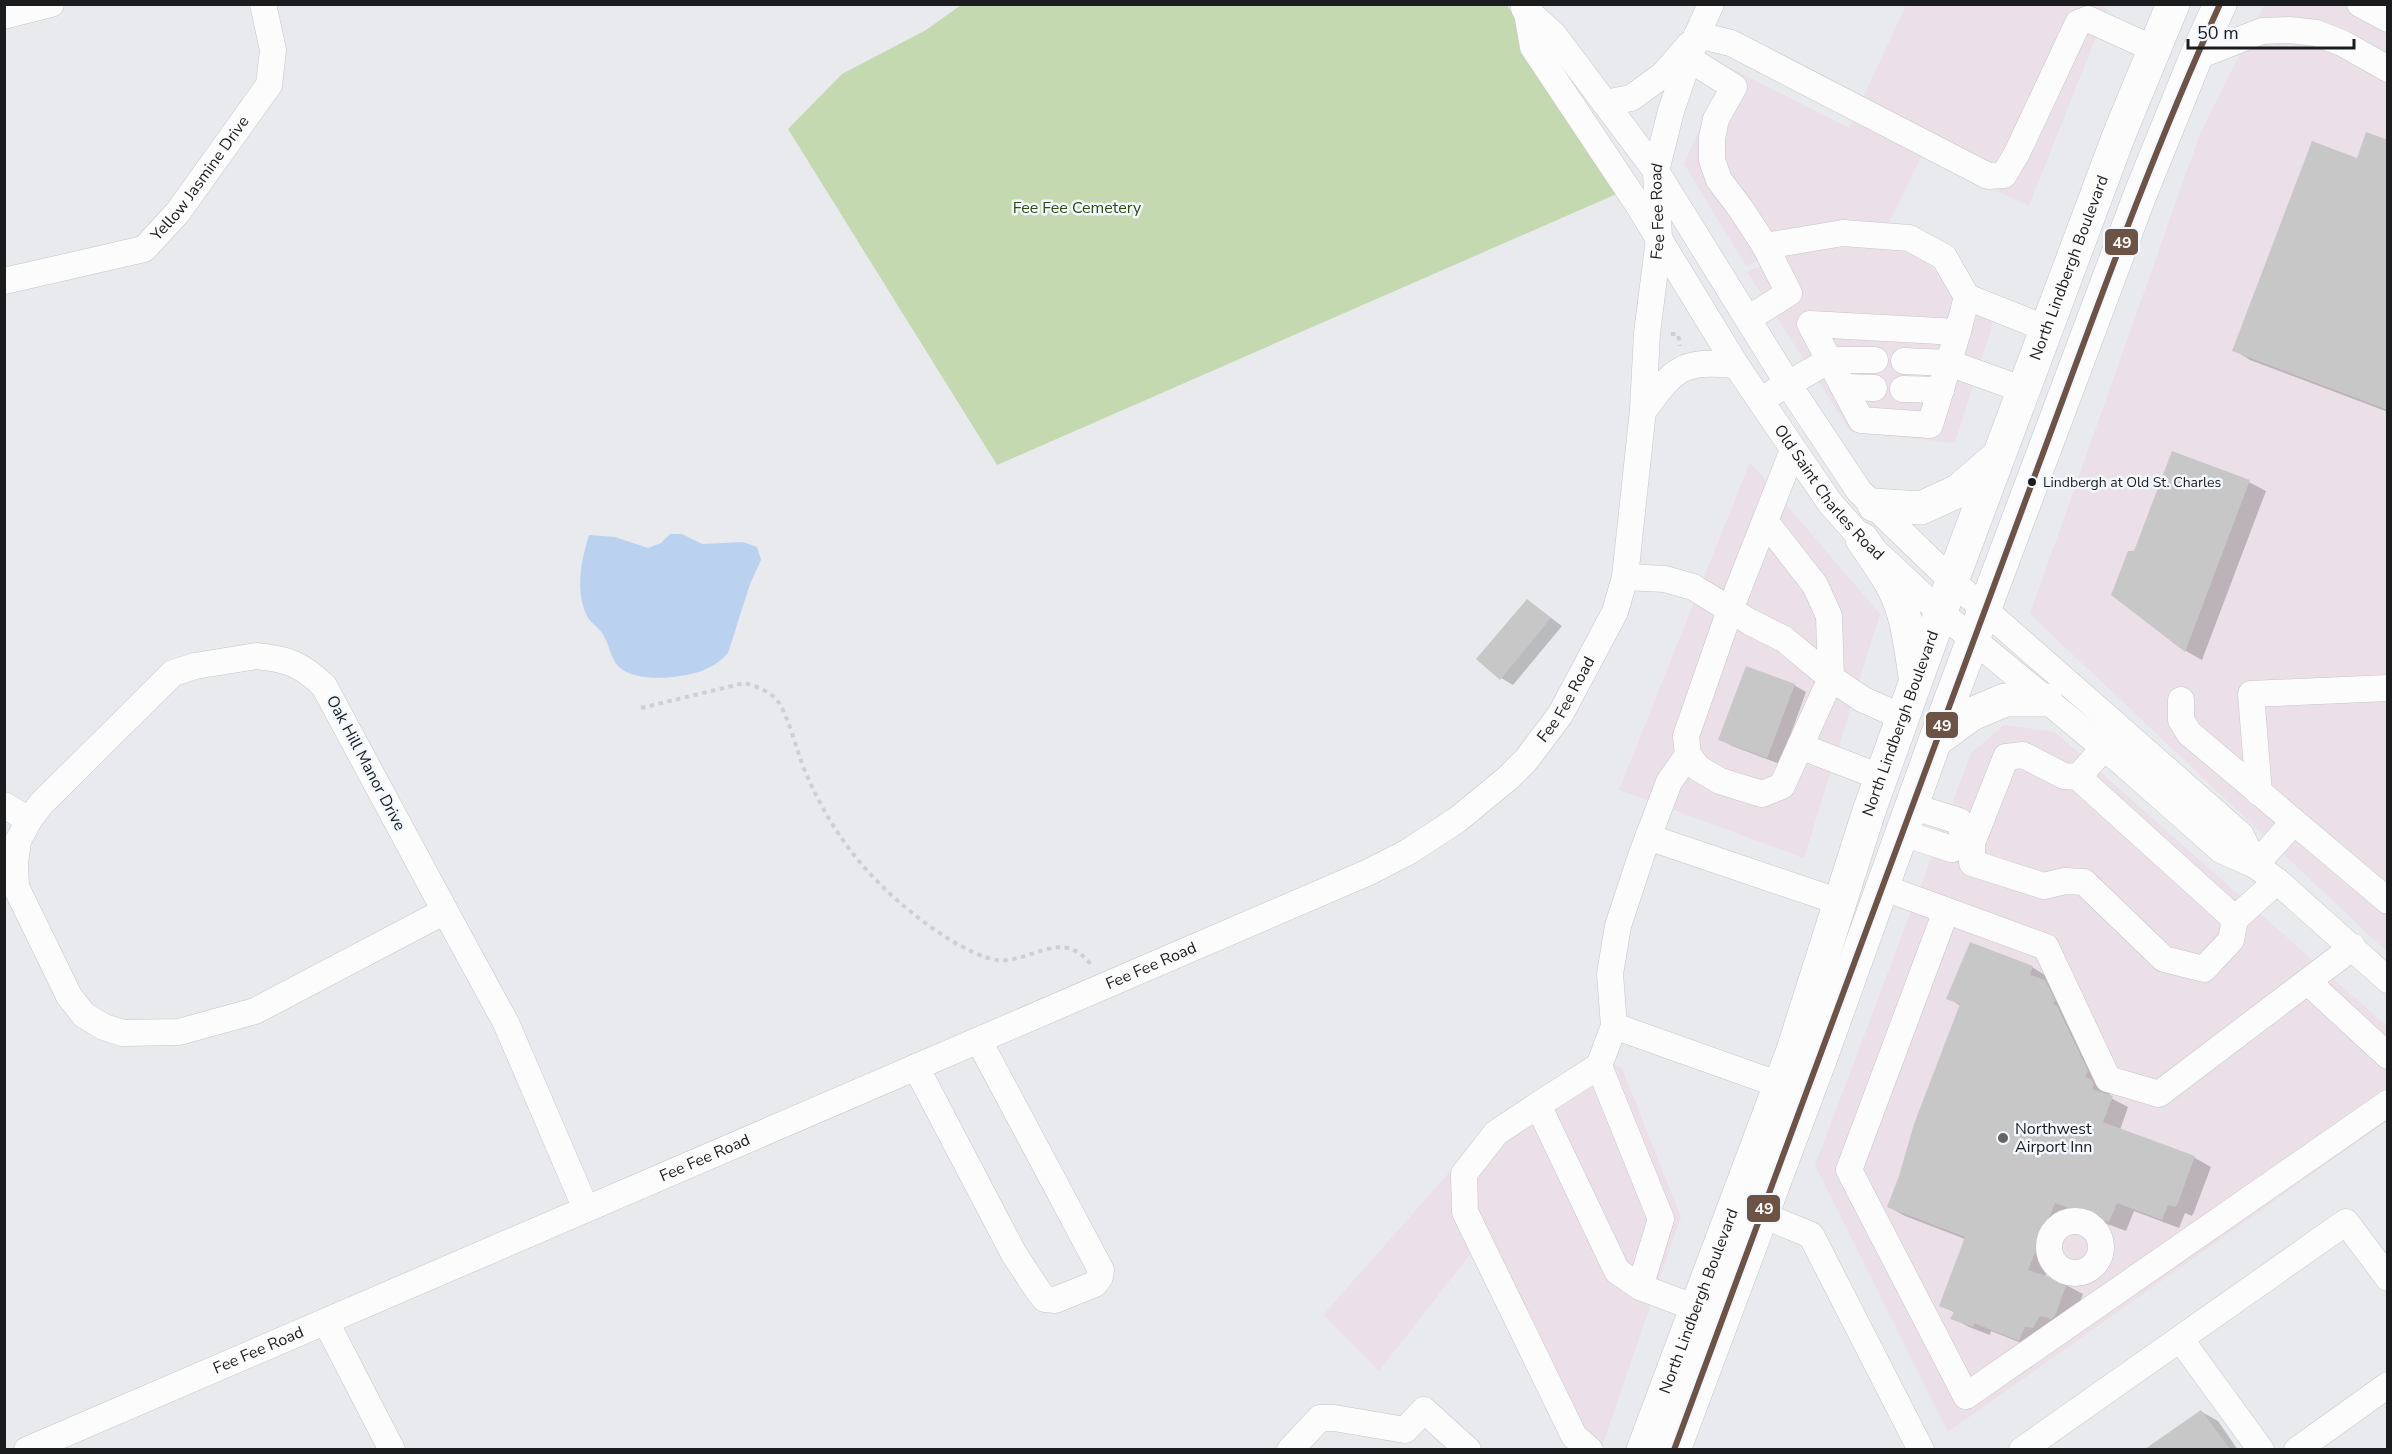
<svg xmlns="http://www.w3.org/2000/svg" width="2392" height="1454" font-family="'Nunito Sans',sans-serif">
  <rect width="100%" height="100%" fill="#e8eaed"/>
  <path fill="#ece0e8" d="M2098 4 2107 9 2029 206 1922 155 1887 227 1838 225 1746 266 1684 164 1727 66 1849 128 1906 5Z
    M2264 5H2387V952L2030 614 2200 134Z
    M1845 240 1906 244 1993 323 1955 443 1851 432 1747 272 1788 253Z
    M1750 462 1880 614 1804 858 1619 790Z
    M2004 725 2055 732 2387 1026V1121L1948 1432 1815 1165 1971 753Z
    M1591 1054 1622 1068 1681 1217 1601 1449 1579 1432 1483 1238 1379 1371 1323 1315 1499 1116Z"/>
  <path fill="#c4d9b0" d="M961 5H1507L1621 192 997 465 788 129 842 74 926 30Z"/>
  <path fill="#bad1f0" d="M670 534H682L702 544 743 542 757 547 761 560 750 584 728 653C716 667 698 674 680 676 663 679 631 680 618 666 610 657 609 642 602 633 598 627 590 622 587 616 575 590 581 561 589 535L615 537 648 548 661 543Z"/>
  <path fill="#0003" d="M2388 142V412L2250 360 2234 350 2357 160Z
    M2173 453 2249 482 2266 491 2202 660 2186 651 2113 594 2135 553Z
    M1527 600 1562 626 1513 685 1501 678Z
    M1794 685 1806 692 1780 764 1732 746 1720 739Z
    M2032 967 2048 977 2047 982 2061 991 2110 1094 2109 1097 2128 1107 2120 1130 2195 1158 2211 1167 2194 1212 2192 1216 2185 1213 2179 1228 2134 1211 2126 1231 2072 1211 2045 1277 2066 1285 2083 1294 2071 1325 2036 1349 1991 1331 1990 1335 1969 1327 1952 1318 1955 1313 1941 1305 1965 1239 1905 1216 1889 1207 1961 1006 1948 998Z
    M2202 1412 2218 1421 2238 1450H2148Z"/>
  <path fill="#c8c7c8" d="M2366 132 2388 140V410L2232 351 2312 141 2357 158Z
    M2172 451 2250 480 2185 652 2111 595 2128 551H2134Z
    M1527 599 1551 618 1500 680 1476 659Z
    M1746 666 1795 684 1767 758 1718 740Z
    M1970 942 2033 966 2030 975 2045 980 2055 1000 2053 1004 2057 1006 2088 1071 2085 1077 2091 1079 2094 1084 2092 1089 2113 1096 2103 1122 2195 1156 2178 1203 2175 1207 2168 1205 2162 1220 2117 1203 2109 1222 2055 1203 2028 1270 2067 1283 2055 1316 2051 1319 2040 1316 2033 1328 2025 1327 2019 1341 1974 1323 1973 1327 1950 1319 1954 1312 1939 1306 1965 1237 1887 1207 1899 1176 1914 1124 1960 1004 1946 999Z
    M2201 1410 2230 1449H2145Z"/>
  <g fill="none" stroke-linecap="round" stroke-linejoin="round">
    <g stroke="#c3c5c7" stroke-width="27">
      <g id="minor">
        <path d="M2360 4 2388 19"/>
        <path d="M1524 8 1554 35 1656 171 1788 384 1859 491 1952 581 2241 835 2255 865"/>
        <path id="s1" d="M1527 13 1533 47 1637 203 1736 365 1830 503 1862 539 1940 612 2126 766 2221 850 2255 865 2277 881 2388 980"/>
        <path d="M4 16 51 4"/>
        <path d="M1697 35 1731 43 1988 176 2004 175 2017 153 2078 23 2088 19 2154 49"/>
        <path d="M2196 57 2262 31 2290 30 2316 33 2342 43 2388 69"/>
        <path d="M1689 59 1734 87 1716 119 1712 138V160L1719 180 1741 209 1765 246"/>
        <path d="M1605 103 1631 98 1663 75 1689 45"/>
        <path id="s2" d="M4 281 144 249 178 212 269 85 273 50 263 4"/>
        <path d="M1749 318 1789 293 1765 246 1843 233 1909 238 1944 257 1967 297 2047 329"/>
        <path d="M1958 332 1810 324 1861 420 1930 425C1943 383 1956 340 1967 297"/>
        <path d="M1904 361 1949 363 2024 390"/>
        <path d="M1844 387 1874 388"/>
        <path d="M1903 389 1941 390"/>
        <path d="M1774 392 1830 360H1875"/>
        <path d="M1644 410C1675 368 1681 360 1736 365"/>
        <path d="M1765 521 1815 585 1829 616 1831 678 1782 786 1762 794 1720 781 1698 768 1688 755 1686 736 1730 610 1793 450"/>
        <path d="M1625 577 1665 579 1693 587 1750 622 1784 639 1831 678 1862 699 1902 717"/>
        <path d="M256 656C288 659 301 664 324 686L445 911 255 1011 179 1032 123 1033 104 1027 84 1015 69 996 16 887 15 863 18 841 29 820 41 804 173 673 195 666Z"/>
        <path d="M2181 700V720L2189 733 2388 901"/>
        <path d="M1800 746 1880 777"/>
        <path d="M2078 777 2235 919 2231 940 2204 969 2164 959 2084 882 2065 881 2044 886 1972 863V843L2006 757 2023 755 2064 776 2078 777 2104 748"/>
        <path d="M2259 793 2251 694 2388 688"/>
        <path d="M4 805 29 820"/>
        <path d="M1911 806 1959 821 1965 842"/>
        <path d="M1902 833 1952 849 1965 842 1972 843"/>
        <path d="M1648 837 1840 902"/>
        <path d="M2255 865 2294 822"/>
        <path d="M1882 887 2046 947 2108 1079 2159 1094 2353 947"/>
        <path d="M445 911 506 1023 586 1209"/>
        <path d="M1946 911 1849 1170 1966 1396 2388 1103"/>
        <path d="M2235 919 2277 881"/>
        <path d="M2308 982 2388 1056"/>
        <path d="M1614 1026 1780 1085"/>
        <path d="M1599 1066 1614 1026 1610 974 1618 926 1641 856 1669 782 1688 755"/>
        <path d="M916 1067 1014 1254 1039 1292 1045 1299 1055 1300 1095 1284 1100 1277 1101 1270 979 1041"/>
        <path d="M1538 1105 1599 1066 1661 1219 1640 1287"/>
        <path d="M1762 1215 1811 1235 1921 1450"/>
        <circle cx="2075" cy="1247" r="26"/>
        <path d="M326 1322 392 1450"/>
        <path d="M2181 1340 2261 1450"/>
        <path id="s3" d="M27 1450 1369 872 1408 852 1457 820 1508 778 1526 760 1560 715 1615 612 1625 577 1643 410 1647 333 1659 239 1656 171 1671 111 1697 35 1711 4"/>
        <path d="M1290 1450 1320 1418H1334L1405 1430 1424 1410 1468 1450"/>
        <path d="M1590 1450 1574 1436 1465 1212 1464 1174 1496 1133 1538 1105 1617 1271 1640 1287 1696 1308"/>
        <path d="M2022 1450 2346 1222 2388 1278"/>
        <path d="M2297 1450 2388 1385"/>
      </g>
    </g>
    <g stroke="#c3c5c7" stroke-width="34">
      <g id="highway">
        <path d="M1874 505 1921 508 1958 491 1995 459"/>
        <path d="M1862 539C1871 552 1880 565 1888 578 1907 608 1910 643 1915 677"/>
        <path d="M1935 741 1972 714 2005 700H2046"/>
        <path id="s4" d="M1643 1450 1793 1050 1869 811 1952 581 2119 135 2173 4"/>
        <path d="M1674 1450 1820 1060 1935 741 2140 195 2196 57 2220 4"/>
      </g>
    </g>
    <path stroke="#ced0d0" stroke-width="4" stroke-dasharray="4.5 4.5" stroke-linecap="butt" d="M1671 334H1678L1680 346
      M641 708 744 683C756 686 772 692 779 703 789 718 797 752 805 771 824 816 850 856 886 890 912 915 954 947 988 958 1026 971 1060 922 1092 966"/>
    <use href="#minor" stroke="#fcfcfc" stroke-width="26"/>
    <use href="#highway" stroke="#fcfcfc" stroke-width="33"/>
    <g stroke="#f2f8fd" stroke-width="10">
      <path id="bus-1" d="M1674 1450C1791 1137 1904 823 2022 510 2085 341 2145 169 2220 4"/>
    </g>
    <use href="#bus-1" stroke="#6c5345" stroke-width="6"/>
  </g>
  <circle fill="#1b1c1e" stroke="#f2f8fd" stroke-width="2" cx="2032" cy="482" r="5"/>
  <circle fill="#636466" stroke="#f2f8fd" stroke-width="2" cx="2003" cy="1138" r="6"/>
  <g text-anchor="middle" dominant-baseline="central" stroke-width="5" stroke-linejoin="round" paint-order="stroke">
    <g font-size="14" fill="#1b1c1e" stroke="#f2f8fd" text-anchor="start">
      <text x="2043" y="482">Lindbergh at Old St. Charles</text>
    </g>
    <g font-size="16" fill="#1b1c1e" stroke="#f2f8fd">
      <text stroke="none"><textPath href="#s2" startOffset="234">Yellow Jasmine Drive</textPath></text>
      <text stroke="none"><textPath href="#s3" startOffset="2232">Fee Fee Road</textPath></text>
      <text stroke="none"><textPath href="#s4" startOffset="1257">North Lindbergh Boulevard</textPath></text>
      <text stroke="none"><textPath href="#s1" startOffset="570">Old Saint Charles Road</textPath></text>
      <text stroke="none"><textPath href="#s3" startOffset="1728">Fee Fee Road</textPath></text>
      <text stroke="none"><textPath href="#s4" startOffset="771">North Lindbergh Boulevard</textPath></text>
      <text transform="translate(366 763) rotate(62)">Oak Hill Manor Drive</text>
      <text stroke="none"><textPath href="#s3" startOffset="1224">Fee Fee Road</textPath></text>
      <text stroke="none"><textPath href="#s3" startOffset="738">Fee Fee Road</textPath></text>
      <text stroke="none"><textPath href="#s4" startOffset="159">North Lindbergh Boulevard</textPath></text>
      <text stroke="none"><textPath href="#s3" startOffset="252">Fee Fee Road</textPath></text>
    </g>
    <g font-size="16" fill="#324a10" stroke="#f2f8fd">
      <text x="1077" y="208">Fee Fee Cemetery</text>
    </g>
    <g font-size="16" fill="#1b1c1e" stroke="#f2f8fd" text-anchor="start">
      <text x="2015" y="1129">Northwest<tspan x="2015" dy="18">Airport Inn</tspan></text>
    </g>
  </g>
  <g stroke="#f2f8fd" stroke-width="2">
    <rect x="2104" y="228" width="35" height="28" rx="6" fill="#6c5345"/>
    <rect x="1925" y="711" width="34" height="28" rx="6" fill="#6c5345"/>
    <rect x="1746" y="1194" width="35" height="29" rx="6" fill="#6c5345"/>
  </g>
  <g font-size="16" text-anchor="middle" font-weight="bold" fill="#fff">
    <text x="2122" y="248">49</text>
    <text x="1942" y="731">49</text>
    <text x="1764" y="1214">49</text>
  </g>
  <rect width="2392" height="1454" fill="none" stroke="#1b1c1e" stroke-width="12"/>
  <path d="M2188 39v9h166v-9" fill="none" stroke="#1b1c1e" stroke-width="3"/>
  <text x="2197" y="39" font-size="18" fill="#1b1c1e" stroke="#f2f8fd" stroke-width="4.5" paint-order="stroke">50 m</text>
</svg>
